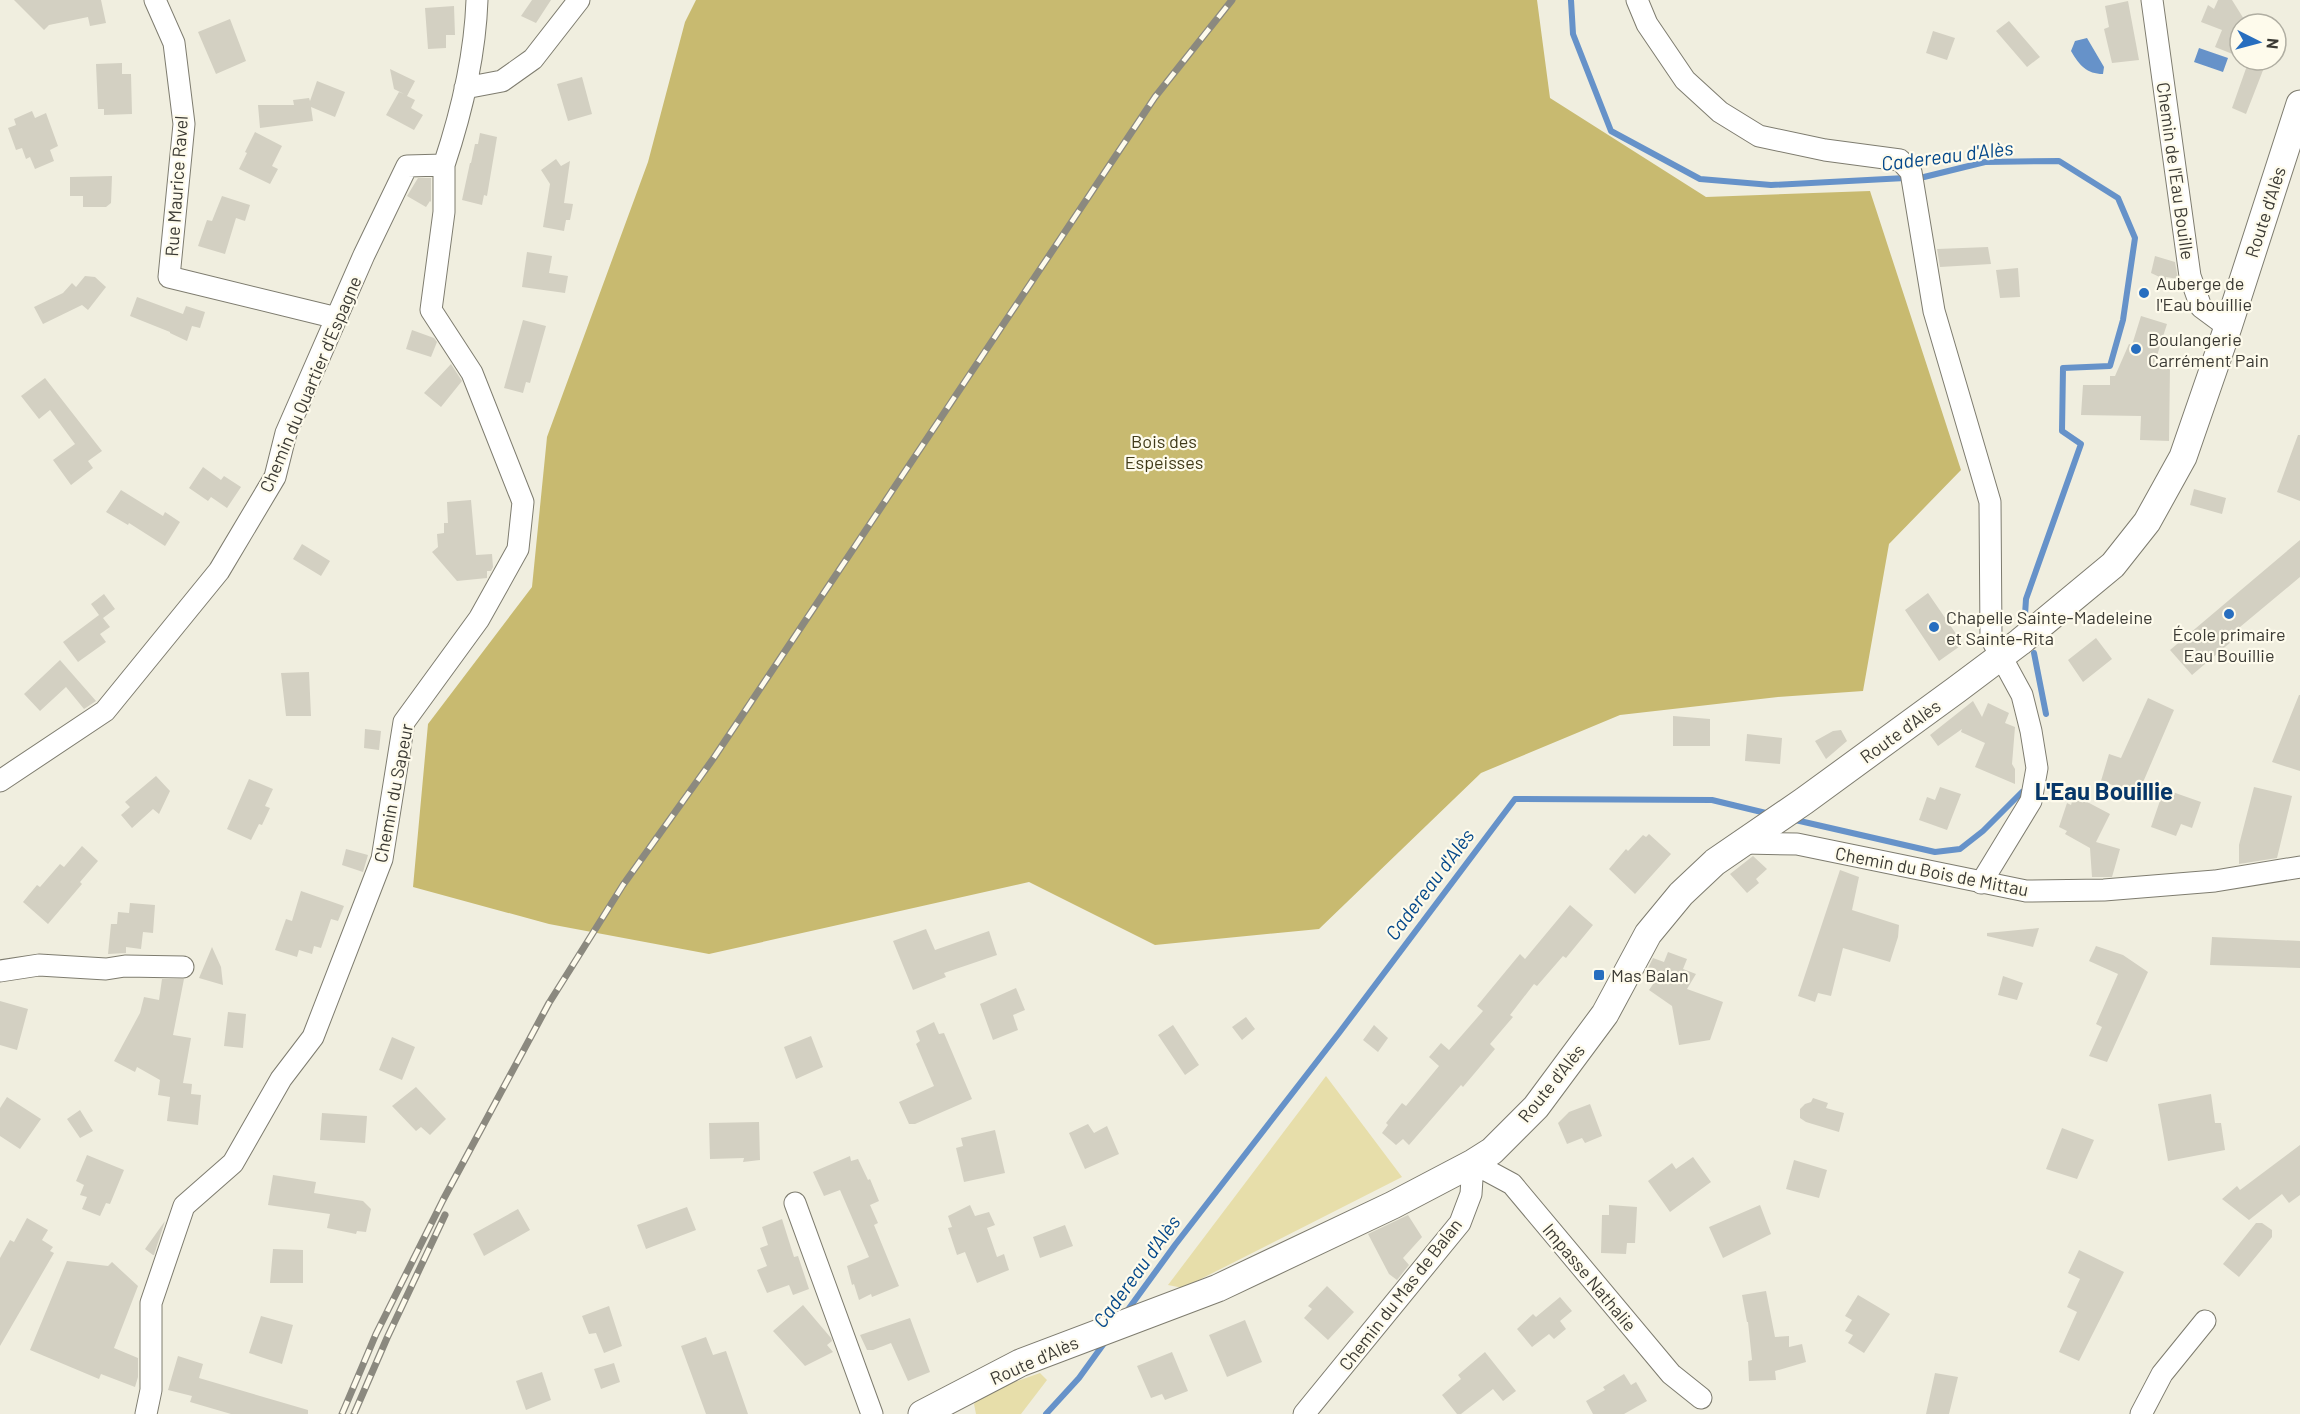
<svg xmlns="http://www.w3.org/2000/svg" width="2300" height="1414" font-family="Barlow,sans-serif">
  <rect width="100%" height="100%" fill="#f0eedf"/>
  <path fill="#e7deaa" d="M1326 1076 1402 1177 1183 1288 1168 1285Z
    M1040 1373 1047 1380 1021 1414H976L974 1404 984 1393Z"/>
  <path fill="#c8ba70" d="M696 0H1537L1550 98 1706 197 1870 191 1961 470 1889 544 1863 691 1778 697 1620 715 1481 773 1319 929 1155 945 1029 882 709 954 549 924 413 887 428 724 532 587 547 437 648 162 685 22Z"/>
  <path fill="#6692c9" d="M2087 38 2104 67 2103 74C2087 74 2079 65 2071 51L2075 41Z
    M2199 48 2228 58 2223 72 2194 62Z"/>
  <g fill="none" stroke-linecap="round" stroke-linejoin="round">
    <path stroke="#6692c9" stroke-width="6" d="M1571 0 1573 34 1611 131 1700 179 1771 185 1924 177 1985 162 2059 161 2118 198 2135 238 2123 320 2110 366 2063 368 2062 431 2081 444 2026 599 2025 615
      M2034 653 2046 714
      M1791 819 1935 852 1960 849 1983 831 2022 792
      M1127 1311 1175 1245 1339 1033 1515 799 1712 800 1770 814
      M1046 1414 1079 1378 1105 1342"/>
  </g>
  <path fill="#d3d0c2" d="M14 0H101L106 23 90 26 88 17 49 25 44 30Z
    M532 0H551L536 23 521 16Z
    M2218 0H2232L2247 24H2240V57L2215 47 2222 30 2201 22 2208 5 2214 9Z
    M2128 1 2139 60 2112 63 2104 29 2109 27 2105 6Z
    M454 6 455 35H446V48L428 49 425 8Z
    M230 19 246 61 216 74 198 32Z
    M2009 21 2040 57 2027 67 1996 31Z
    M1933 31 1955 38 1947 60 1926 53Z
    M2249 60H2267L2246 114 2232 108Z
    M122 63V74H131L132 114 104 115V109H98L96 64Z
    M390 69 415 81 407 96 415 100 411 108 423 115 414 130 386 115 399 92 404 94 394 89Z
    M582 77 592 114 568 121 557 84Z
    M317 81 345 92 335 117 311 107 313 121 260 128 258 105H294L293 100 309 98 310 101Z
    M32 111 35 118 46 113 58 146 50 150 54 161 35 169 30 157 26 159 22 148 16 150 8 128 16 125 14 119Z
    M255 132 282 146 272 166 278 169 270 184 239 169 247 153 245 152Z
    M480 133 497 137 487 196 484 195 482 205 462 200 470 163H471L475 144H478Z
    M556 159 561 166 570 161 564 203 573 204 570 220H566L564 231 543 227 550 184 541 170Z
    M112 176 111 203 106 207H83V196H70V177Z
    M418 178H431V202L430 201 426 207 407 196Z
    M222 196 250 205 245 221 236 218 225 254 198 246 207 220 212 221Z
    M1988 247 1991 264 1940 267 1937 249Z
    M527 252 552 256 549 273 568 276 565 293 522 287Z
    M2155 256 2175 262 2178 279 2166 277V280L2151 273Z
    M2018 268 2020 297 2000 298 1996 270Z
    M85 276 95 277 106 287 88 310 82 305 43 324 34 307 63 293 72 283 76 287Z
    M137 297 183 314 186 306 205 312 200 328 192 326 187 341 170 333V332L130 316Z
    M2141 316 2167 324 2154 365 2170 366 2169 441 2140 440 2141 416 2081 415 2083 385H2110V376H2115L2129 344 2132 345Z
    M523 320 546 326 530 383 526 382 523 393 504 388Z
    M412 330 434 338 437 342 431 357 406 349Z
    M451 364 462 381 441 407 424 393Z
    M45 378 102 451 88 461 93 468 71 485 53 460 75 444 50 410 39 419 21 396Z
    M2298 435H2300V501L2277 492Z
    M203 467 221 480 224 476 241 487 227 508 211 497 208 501 189 488Z
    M2194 489 2226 498 2222 514 2190 505Z
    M121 490 163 516 165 512 180 522 165 546 129 523 128 525 106 512Z
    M471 500 476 555 492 554 493 567 491 571H487V578L457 581 432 552 438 547 437 534 444 533V523H448L447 502Z
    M2300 540V577L2228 637 2232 641 2192 675 2170 650Z
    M302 544 330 561 321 576 293 559Z
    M1928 593 1963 644 1939 661 1905 610Z
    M104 594 115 609 103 618 110 627 100 634 106 642 78 662 63 642 99 615 91 604Z
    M2096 638 2112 659 2083 682 2068 660Z
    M60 660 96 701 84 709 66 687 40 711 24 694Z
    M309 672 311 716H286L281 673Z
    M2299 695H2300V771L2272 762Z
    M2148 698 2174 710 2138 794 2101 781 2109 754 2121 758Z
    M1973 701 1982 717 1988 703 2009 713 2005 723 2015 727 2012 764 2015 769V784L1975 767 1985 743 1961 732 1962 729 1938 746 1930 735Z
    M1673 716 1710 719V746H1673Z
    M365 729 381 731 379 750 364 748Z
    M1841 730 1847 741 1826 759 1815 741 1833 731Z
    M1747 734 1782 738 1780 764 1745 761Z
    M156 776 170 791 159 814 153 809 132 828 121 815 130 807 125 802Z
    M249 779 273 789 265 806 270 808 262 825 259 824 251 840 227 829Z
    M1940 787 1961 794 1947 830 1919 820 1927 797 1935 800Z
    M2254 787 2292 796 2277 858 2239 864V845Z
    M2164 789 2201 802 2192 828 2181 824 2176 836 2151 827Z
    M2074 795 2110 814 2096 842 2120 849 2112 877H2092L2090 848 2065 834 2067 831 2059 827 2067 803 2071 805Z
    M1649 834 1671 854 1635 894 1609 869 1626 849 1628 851 1643 835 1646 837Z
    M82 846 98 861 80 882 82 884 48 924 23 902 37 885 40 887 60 864 64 867Z
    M346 849 368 855 363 872 342 865Z
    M1753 856 1767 869 1756 879 1759 883 1747 893 1730 874Z
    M1840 870 1859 877 1852 910 1899 925 1898 937 1890 962 1843 948 1831 996 1818 993 1815 1002 1798 996Z
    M301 891 344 906 338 921 331 919 321 948 314 946 312 954 299 950 297 957 275 950 286 919 292 921Z
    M130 903 155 905 153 933 143 932 141 949 126 947V953L108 954 111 924H117L118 912 129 913Z
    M1570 905 1593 925 1566 958 1563 956 1537 986 1534 984 1510 1015 1513 1017 1490 1044 1495 1049 1463 1087 1461 1085 1409 1145 1403 1139 1396 1145 1382 1133 1388 1125 1386 1123 1402 1103 1406 1106 1439 1066 1429 1057 1441 1043 1449 1050 1483 1011 1477 1006 1520 954 1525 959Z
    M2039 928 2033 947 1987 936V933Z
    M926 929 935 950 989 931 997 955 944 973 946 977 913 990 893 941Z
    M2212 937 2300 941V968L2210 965Z
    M2096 946 2123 955 2148 972 2107 1062 2089 1056 2102 1027 2096 1024 2118 974 2089 961Z
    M212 947 221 967 223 985 199 978Z
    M1668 952 1687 959 1683 969 1696 974 1687 989 1723 1002 1710 1040 1679 1045 1672 1006 1649 990 1656 980 1646 972 1653 958 1664 962Z
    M2003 976 2023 983 2017 1000 1998 995Z
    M162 979H184L173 1035 191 1038 183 1083 192 1084 191 1094 201 1095 198 1125 167 1121 170 1097 158 1095 160 1080 137 1067 135 1072 114 1061 140 1013 144 997 159 1000Z
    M1016 988 1025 1010 1013 1015 1018 1030 993 1040 980 1004Z
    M0 1001 28 1009 17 1050 0 1045Z
    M228 1012 246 1014 243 1048 224 1046Z
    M1246 1017 1255 1029 1242 1040 1232 1027Z
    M934 1022 939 1034 944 1033 972 1099 915 1124H909L899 1102 934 1086 916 1044 920 1041 916 1031Z
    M1173 1025 1199 1065 1185 1075 1158 1035Z
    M1374 1025 1388 1038 1378 1052 1363 1040Z
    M811 1036 823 1067 796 1079 784 1047Z
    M392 1037 415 1047 402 1080 379 1070Z
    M416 1087 446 1119 430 1135 421 1127 416 1131 392 1106Z
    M2211 1094 2215 1123H2221L2225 1150 2168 1161 2158 1104Z
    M7 1097 41 1119 20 1149 0 1136V1108Z
    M1813 1098 1828 1103 1826 1108 1844 1113 1839 1132 1806 1122 1800 1118V1109L1805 1104 1811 1102Z
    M1590 1104 1602 1136 1585 1143 1582 1138 1567 1144 1558 1123 1569 1112Z
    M80 1110 93 1131 80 1138 67 1119Z
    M322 1113 367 1116 365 1143 320 1140Z
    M759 1122 760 1160 743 1162 744 1158 710 1159 709 1123Z
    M1088 1124 1094 1133 1107 1126 1119 1154 1085 1169 1069 1133Z
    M2062 1128 2094 1140 2077 1179 2046 1169Z
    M995 1130 1005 1173 964 1182 956 1148 963 1146 961 1138Z
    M2300 1145V1195L2289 1203 2282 1194 2249 1220 2222 1199 2237 1186 2240 1190Z
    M87 1155 124 1170 110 1204 106 1203 100 1216 82 1209 87 1197 80 1195 84 1185 76 1181Z
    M850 1156 851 1161 858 1159 868 1180 870 1179 879 1201 870 1205 878 1223 874 1225 899 1286 872 1297 871 1294 859 1300 854 1284 852 1285 847 1266 869 1257 840 1190 824 1196 813 1172Z
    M1693 1157 1711 1182 1670 1212 1648 1181 1672 1163 1676 1169Z
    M1794 1160 1827 1170 1819 1198 1786 1189Z
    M273 1175 316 1182 314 1193 363 1201 371 1209 366 1232 357 1231 356 1234 327 1228 330 1214 268 1205Z
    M970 1205 975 1216 989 1212 995 1225 987 1228 997 1257 1004 1254 1009 1270 977 1283 965 1252 957 1255 948 1228 952 1227 948 1216Z
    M1609 1205 1637 1207 1635 1243H1627L1626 1254 1601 1253 1602 1215H1609Z
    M1760 1205 1771 1234 1723 1258 1709 1227Z
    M687 1207 696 1230 646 1249 637 1225Z
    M518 1209 530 1230 484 1256 473 1234Z
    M1408 1215 1422 1237 1403 1258 1409 1265 1397 1280 1389 1274 1368 1234Z
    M27 1218 48 1230 42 1240 53 1247 50 1251 54 1253 0 1346V1258L10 1240 14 1242Z
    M782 1219 794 1257 798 1256 809 1289 793 1295 789 1285 767 1293 757 1270 767 1266 760 1248 768 1245 762 1227Z
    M165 1221 154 1255H153L145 1249Z
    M2256 1223H2262L2272 1230V1237L2239 1277 2223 1264Z
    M1065 1225 1073 1246 1040 1258 1033 1237Z
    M273 1249 303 1250V1283H270Z
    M2079 1250 2124 1272 2079 1361 2059 1352 2077 1312 2067 1307 2080 1279 2068 1273Z
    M67 1261 108 1266 112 1262 138 1286 114 1348 138 1358V1377L135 1387 101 1374 99 1379 30 1350Z
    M1327 1286 1354 1312 1328 1340 1304 1318 1312 1309 1308 1306Z
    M1766 1291 1775 1337 1789 1336V1347L1802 1344 1806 1362 1775 1371 1776 1380 1749 1381 1748 1361 1752 1360 1748 1322H1747L1742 1295Z
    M1858 1295 1890 1314 1864 1353 1848 1343 1853 1335 1845 1331 1852 1320 1845 1316Z
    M1560 1297 1572 1311 1560 1321 1566 1329 1554 1339 1549 1334 1532 1347 1517 1329 1533 1314 1536 1317Z
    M803 1305 831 1338 832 1341 827 1345 833 1352 805 1366 773 1331Z
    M609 1306 622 1346 604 1353 596 1333 589 1334 582 1316Z
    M261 1316 293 1325 282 1364 249 1353Z
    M910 1318 930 1372 908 1381 891 1343 873 1350H867L860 1335Z
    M1245 1320 1262 1362 1227 1377 1209 1335Z
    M706 1337 713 1355 726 1351 748 1414H706L681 1346Z
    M1172 1352 1188 1391 1165 1400 1162 1394 1151 1398 1137 1366Z
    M1485 1352 1516 1391 1503 1401 1493 1389 1461 1414H1457L1442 1395 1461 1379 1458 1375Z
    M178 1356 203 1364 199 1378 308 1410V1414H231L190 1402 192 1396 168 1390Z
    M614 1363 620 1382 601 1389 594 1369Z
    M542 1372 551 1400 526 1410 516 1381Z
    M1935 1373 1958 1377 1949 1414H1926Z
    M1624 1374 1631 1385 1636 1382 1647 1401 1624 1414H1593L1586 1401 1605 1390 1603 1387Z"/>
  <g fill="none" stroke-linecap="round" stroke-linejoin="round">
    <g stroke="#7e7c6f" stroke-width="23">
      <path id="minor" d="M155 0 174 43 184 124 169 277 337 318
        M1637 0 1647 24 1685 80 1720 112 1759 136 1825 150 1900 160 1911 172 1934 311 1990 502 1991 638 2022 695 2031 731 2037 768 2031 801 1981 883
        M2152 0 2190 276 2201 307 2228 327
        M465 88 502 81 533 59 579 0
        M0 781 105 711 219 571 275 477 286 433 364 255 407 166 444 165C462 111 475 57 477 0
        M1744 843 1797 844 2026 891 2104 890 2215 881 2300 867
        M0 971 39 965 106 969 125 966 183 967
        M795 1203 872 1414
        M146 1414 151 1390V1303L184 1206 233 1163 281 1079 313 1037 382 859 404 722 479 619 518 549 523 502 472 373 431 310 444 212V165
        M1304 1414 1460 1223 1471 1194 1473 1163 1512 1184 1671 1374 1701 1398
        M2141 1414 2162 1374 2205 1321"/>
    </g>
    <g stroke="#7e7c6f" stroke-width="29">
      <path id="major" d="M922 1414 1020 1363 1218 1288 1393 1205 1473 1163 1492 1151 1536 1107 1605 1014 1648 934 1681 894 1715 862 1804 801 1956 690 2020 642 2113 565 2147 522 2183 457 2228 327 2300 104"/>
    </g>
    <use href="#minor" stroke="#fff" stroke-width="21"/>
    <use href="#major" stroke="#fff" stroke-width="27"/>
    <g stroke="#8b897f" stroke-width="7">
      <path id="rail" d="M342 1414 376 1334 443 1200 549 1003 623 885 713 759 1155 97 1232 0
        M354 1414 387 1338 445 1215"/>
    </g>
    <use href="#rail" stroke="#fefbec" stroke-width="4.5" stroke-dasharray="14" stroke-linecap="butt"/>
  </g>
  <g fill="#276ebf" stroke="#fefbec" stroke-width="2">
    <circle cx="2144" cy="293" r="6"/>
    <circle cx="2136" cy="349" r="6"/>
    <circle cx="2229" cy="614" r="6"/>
    <circle cx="1934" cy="627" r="6"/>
    <rect x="1593" y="969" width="12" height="12" rx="3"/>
  </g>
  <g text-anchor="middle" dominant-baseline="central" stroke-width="4.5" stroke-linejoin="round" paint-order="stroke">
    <g font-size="18" fill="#3b3a34" stroke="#fefbec">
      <text transform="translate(2176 171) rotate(82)">Chemin de l'Eau Bouille</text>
      <text transform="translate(176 186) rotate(-86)">Rue Maurice Ravel</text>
      <text transform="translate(2265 212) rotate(-72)">Route d'Alès</text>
      <text transform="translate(310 384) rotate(-67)">Chemin du Quartier d'Espagne</text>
      <text transform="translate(1900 731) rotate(-36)">Route d'Alès</text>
      <text transform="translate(393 793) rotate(-79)">Chemin du Sapeur</text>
      <text transform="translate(1932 871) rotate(11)">Chemin du Bois de Mittau</text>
      <text transform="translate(1551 1083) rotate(-51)">Route d'Alès</text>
      <text transform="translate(1590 1277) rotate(50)">Impasse Nathalie</text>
      <text transform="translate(1400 1294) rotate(-52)">Chemin du Mas de Balan</text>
      <text transform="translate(1034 1360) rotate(-24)">Route d'Alès</text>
    </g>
    <g font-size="18" fill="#3b3a34" stroke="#fefbec" text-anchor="start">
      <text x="2156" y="283">Auberge de<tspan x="2156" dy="21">l'Eau bouillie</tspan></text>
      <text x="2148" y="339">Boulangerie<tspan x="2148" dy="21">Carrément Pain</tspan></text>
      <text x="1946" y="617">Chapelle Sainte-Madeleine<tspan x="1946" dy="21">et Sainte-Rita</tspan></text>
      <text x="2229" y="634" text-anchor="middle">École primaire<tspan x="2229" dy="21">Eau Bouillie</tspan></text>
      <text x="1611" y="975">Mas Balan</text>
    </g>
    <g font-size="18" fill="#403a19" stroke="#fefbec">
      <text x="1164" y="441">Bois des<tspan x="1164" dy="21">Espeisses</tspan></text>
    </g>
    <g font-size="20" font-style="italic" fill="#04488a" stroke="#fefbec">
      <text transform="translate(1947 155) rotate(-7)">Cadereau d'Alès</text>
      <text transform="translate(1429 884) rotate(-53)">Cadereau d'Alès</text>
      <text transform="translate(1136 1271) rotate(-54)">Cadereau d'Alès</text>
    </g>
    <g font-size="24" font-weight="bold" fill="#073769" stroke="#fefbec">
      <text x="2104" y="790">L'Eau Bouillie</text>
    </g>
  </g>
  <g transform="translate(2258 42) rotate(96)"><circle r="28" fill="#fefbec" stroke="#b0aea2" stroke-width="1.5"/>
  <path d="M0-4.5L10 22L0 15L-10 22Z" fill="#276ebf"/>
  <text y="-9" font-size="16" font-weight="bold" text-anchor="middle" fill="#3b3a34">N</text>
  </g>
</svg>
